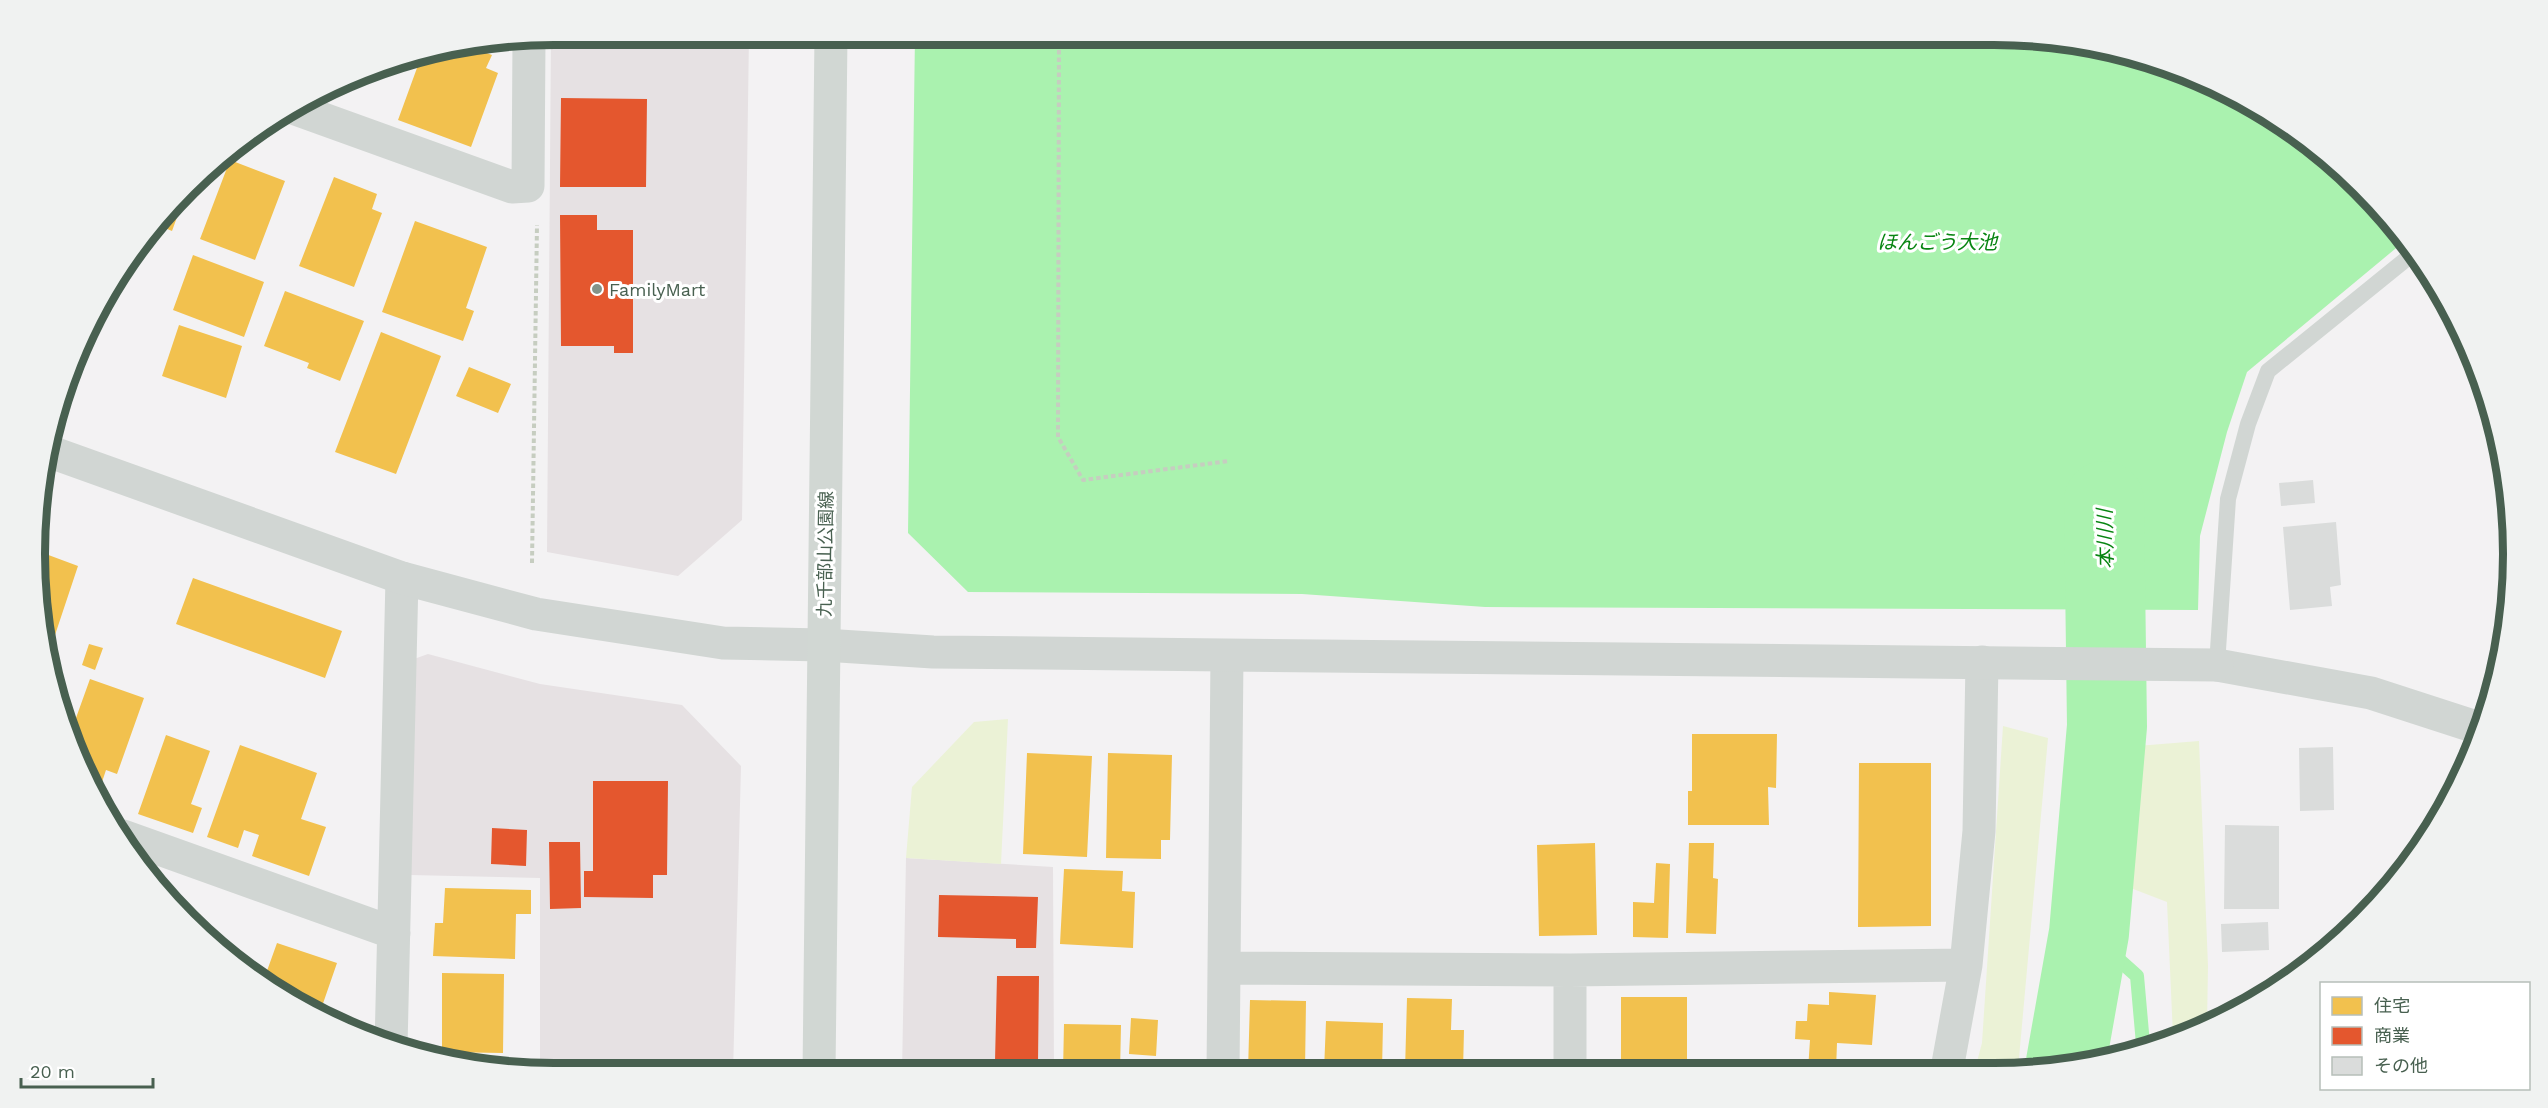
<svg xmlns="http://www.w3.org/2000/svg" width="2548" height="1108" font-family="'Work Sans','Noto Sans JP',sans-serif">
  <rect width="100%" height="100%" fill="#f3f2f3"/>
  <path fill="#e6e1e3" d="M551 35H749L742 520 678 576 547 552Z
    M428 654 540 684 682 705 741 766 733 1073H554L540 1071V878L410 875 414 659Z
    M906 858 1053 867 1054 1072H902Z"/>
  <path fill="#ebf2d6" d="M1008 719 1001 864 906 858 912 787 974 722Z
    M2003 726 2048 738 2018 1069H1975L1982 1043Z
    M2199 741 2208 966 2207 1025 2173 1036 2167 902 2128 887 2137 746Z"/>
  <path fill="#aaf2af" d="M915 35H1994L2161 62 2254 104 2337 164 2407 239 2247 372 2227 432 2200 536 2198 610 1485 607 1302 594 968 592 908 533Z"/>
  <path fill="#f2c14e" d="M473 48 492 55 486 68 498 73 471 147 398 120 421 57Z
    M230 160 285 181 255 260 200 239Z
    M334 177 377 194 372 209 382 213 354 287 299 266Z
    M184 198 172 231 160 226Z
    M415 221 487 247 466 308 474 311 463 341 382 312Z
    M193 255 264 282 244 337 173 310Z
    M285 291 364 321 340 381 307 368 309 363 264 346Z
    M179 325 242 346 226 398 162 376Z
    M381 332 441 356 396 474 335 452Z
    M469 367 511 384 498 413 456 396Z
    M35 550 78 566 53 641 43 638Z
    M193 578 342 631 325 678 176 624Z
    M89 644 103 648 95 670 82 665Z
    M90 679 144 698 117 774 106 770 102 782 91 778 87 769 89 764 85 762 72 729Z
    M1692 734H1777L1776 788 1768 787 1769 825H1688V791H1692Z
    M166 735 210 751 191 804 202 808 193 833 138 814Z
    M240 745 317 773 301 819 326 827 309 876 252 856 259 835 244 830 238 848 207 837Z
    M1027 753 1092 756 1087 857 1023 854Z
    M1108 753 1172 755 1170 840H1161V859L1106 858Z
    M1859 763H1931V926L1858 927Z
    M1595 843 1597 935 1539 936 1537 845Z
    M1689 843H1714L1713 878 1718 879 1716 934 1686 933Z
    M1656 863 1670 864 1668 938 1633 937V902L1654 903Z
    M1064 869 1123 871 1122 891 1135 892 1133 948 1060 944Z
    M445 888 531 890V914H516L515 959 433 956 435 923H443Z
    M181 907 201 915 197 926Z
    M277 943 337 963 319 1015 295 1004 263 982Z
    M442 973 504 974 503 1053 442 1052Z
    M1829 992 1876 995 1872 1045 1837 1043 1836 1070H1808L1810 1040 1795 1039 1796 1021H1807L1808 1004 1829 1005Z
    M1621 997H1687V1064H1621Z
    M1407 998 1452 999 1451 1030H1464L1463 1071H1405Z
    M1250 1000 1306 1001 1305 1070 1248 1071Z
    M1131 1018 1158 1020 1156 1056 1129 1054Z
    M1326 1021 1383 1023 1382 1071H1324Z
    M1064 1024 1121 1025 1120 1072H1063Z"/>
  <path fill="#e4572e" d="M561 98 647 99 646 187H560Z
    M560 215H597V230H633V353H614V346H561Z
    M593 781H668L667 875H653V898L584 897V871H593Z
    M492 828 527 830 526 866 491 864Z
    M549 842H580L581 908 550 909Z
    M939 895 1038 897 1036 948H1016V939L938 937Z
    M997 976H1039L1038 1062H995Z"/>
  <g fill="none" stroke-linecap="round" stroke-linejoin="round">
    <path stroke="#aaf2af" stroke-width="14" d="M2089 933 2137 976 2143 1044"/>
    <path stroke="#aaf2af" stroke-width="80" d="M2065 1068 2089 933 2107 726 2104 501"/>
  </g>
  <path fill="#dadcdb" d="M2313 480 2315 503 2281 506 2279 483Z
    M2336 522 2341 585 2330 587 2332 606 2290 610 2283 527Z
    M2333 747 2334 810 2300 811 2299 748Z
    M2225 825 2279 826V909H2224Z
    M2268 922 2269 950 2222 952 2221 924Z"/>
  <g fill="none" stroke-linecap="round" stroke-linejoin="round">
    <path stroke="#c6cdc0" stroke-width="4" stroke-dasharray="4.5 3" stroke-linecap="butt" d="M1059 35 1058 437 1083 480 1229 461
      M532 563 537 225"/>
    <path stroke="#d1d6d3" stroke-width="16" d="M2217 665 2228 499 2248 424 2268 371 2415 252"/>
    <path stroke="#d1d6d3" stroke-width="33" d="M290 107 512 187 528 186 529 39
      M2217 665 2371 693 2482 729
      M123 836 394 933
      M1226 968 1570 970 1966 965
      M391 1047 402 578
      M1947 1069 1966 965 1979 831 1982 662
      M1570 1070V970
      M1223 1072 1227 656"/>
    <path stroke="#d1d6d3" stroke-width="33" d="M45 450 402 578 536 614 723 643 824 645 933 652 2217 665"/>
    <path stroke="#d1d7d3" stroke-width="33" d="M819 1073 831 35"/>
  </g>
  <circle fill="#849389" stroke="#fff" stroke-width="2" cx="597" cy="289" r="6"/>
  <g text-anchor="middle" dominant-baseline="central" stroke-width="6" stroke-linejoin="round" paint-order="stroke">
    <g font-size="18" fill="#486050" stroke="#fff" text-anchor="start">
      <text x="609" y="289">FamilyMart</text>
    </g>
    <g font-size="18" fill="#486050" stroke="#fff">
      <text transform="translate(825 554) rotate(-89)">九千部山公園線</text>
    </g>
    <g font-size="20" font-style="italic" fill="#088512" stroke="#fff">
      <text x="1937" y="242">ほんごう大池</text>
      <text transform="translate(2105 539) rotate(-91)">本川川</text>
    </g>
  </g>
  <path d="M0 0H2548V1108H0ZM554 45H1994A509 509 0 0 1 2503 554V554A509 509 0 0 1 1994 1063H554A509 509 0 0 1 45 554V554A509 509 0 0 1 554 45Z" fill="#f0f2f1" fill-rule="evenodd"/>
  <path fill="none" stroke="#486050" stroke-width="8" d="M554 45H1994A509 509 0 0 1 2503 554V554A509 509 0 0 1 1994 1063H554A509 509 0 0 1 45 554V554A509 509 0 0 1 554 45Z"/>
  <rect x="2320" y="982" width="210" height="108" fill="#ffffff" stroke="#b6bfb9" stroke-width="1.5"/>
  <rect x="2332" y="997" width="30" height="18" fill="#f2c14e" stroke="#b6bfb9" stroke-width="1.5"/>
  <text x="2374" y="1012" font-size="18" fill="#486050">住宅</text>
  <rect x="2332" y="1027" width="30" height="18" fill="#e4572e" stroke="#b6bfb9" stroke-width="1.5"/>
  <text x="2374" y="1042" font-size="18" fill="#486050">商業</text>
  <rect x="2332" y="1057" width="30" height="18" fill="#dadcdb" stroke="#b6bfb9" stroke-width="1.5"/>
  <text x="2374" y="1072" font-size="18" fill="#486050">その他</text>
  <path d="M21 1078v9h132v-9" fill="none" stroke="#486050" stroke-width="3"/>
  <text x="30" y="1078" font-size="18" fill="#486050" stroke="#ffffff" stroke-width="4.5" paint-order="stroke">20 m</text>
</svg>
